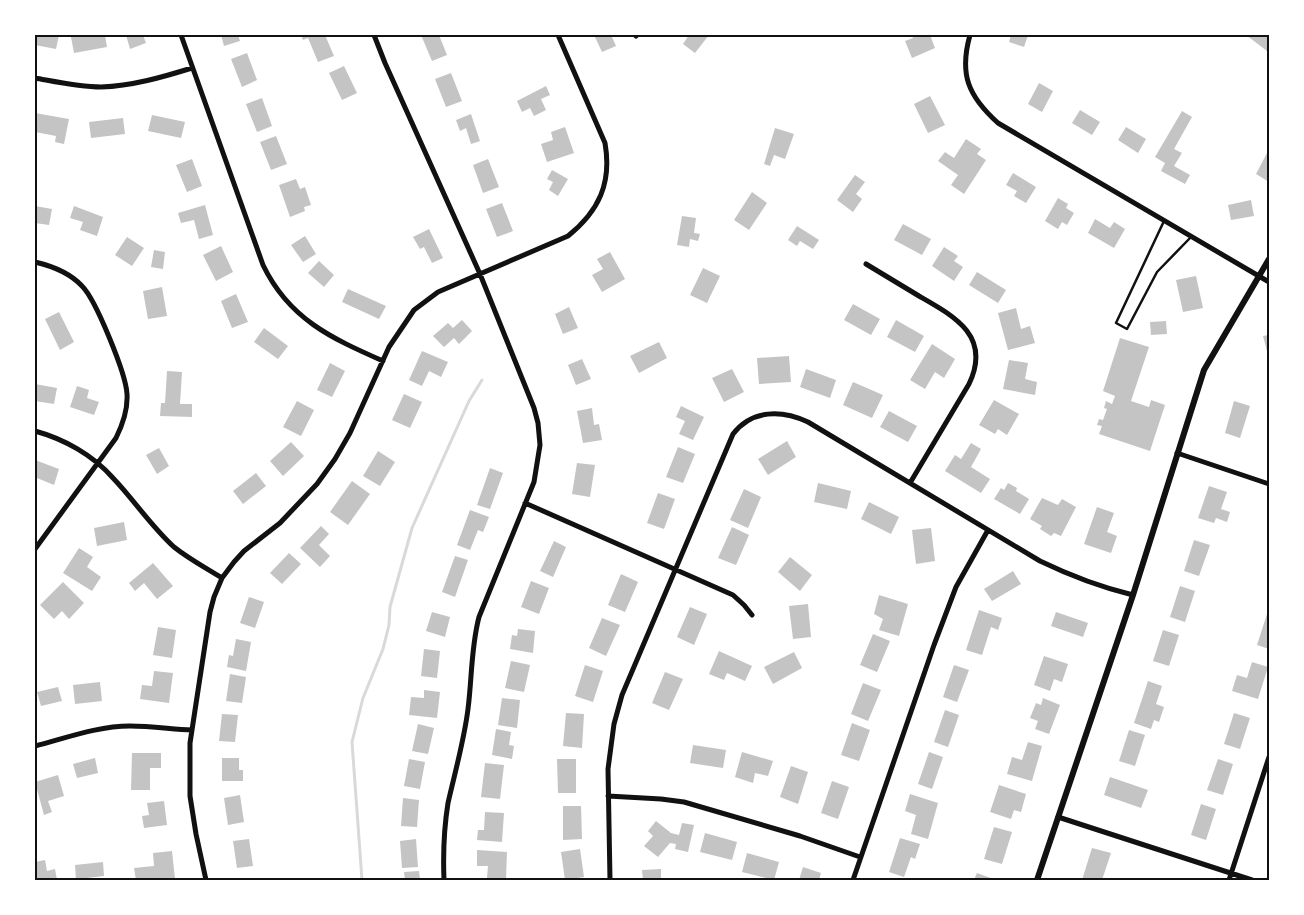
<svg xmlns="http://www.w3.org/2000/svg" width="1304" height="915" font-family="'Varela Round',sans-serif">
  <rect width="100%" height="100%" fill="#fff"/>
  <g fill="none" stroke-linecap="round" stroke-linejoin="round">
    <path stroke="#d9d9d9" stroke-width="3" d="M362 880 352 742 363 698 383 649 389 625 390 607 412 528 469 401 482 380"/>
  </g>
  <path fill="#c4c4c4" d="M35 35H59L56 49 35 45Z
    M81 35H105L107 47 74 53 71 37Z
    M126 35H143L146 43 130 49Z
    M221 35H238L240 41 224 46Z
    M301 35H325L334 56 318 62 308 38 303 40Z
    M421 35H439L447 55 432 61Z
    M594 35H611L616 46 602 52Z
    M689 35H709L695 53 683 44Z
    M912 35H930L935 48 912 58 905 41 913 38Z
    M1011 35H1028L1024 47 1009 42Z
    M1246 35H1268L1269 48 1267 51Z
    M247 53 257 80 242 87 231 59Z
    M344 66 357 93 342 100 329 73Z
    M451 73 462 101 446 107 435 79Z
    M1039 83 1053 91 1042 112 1028 104Z
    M546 86 550 95 541 99 546 110 534 116 530 108 522 112 517 101Z
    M930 96 945 125 928 133 914 104Z
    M262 98 272 126 257 132 246 104Z
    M1080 110 1100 122 1092 135 1072 123Z
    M1182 111 1192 117 1174 149 1182 153 1174 166 1190 175 1185 184 1161 171 1165 163 1155 157Z
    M35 113 69 119 64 144 55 142 56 136 35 132Z
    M471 114 480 141 471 144 466 128 460 131 456 120Z
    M152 115 185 122 181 138 148 131Z
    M123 118 125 134 91 138 89 122Z
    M565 127 574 153 547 162 541 144 553 140 551 132Z
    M1126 127 1146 139 1138 153 1118 140Z
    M775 128 794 134 785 159 774 155 770 166 764 164Z
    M276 136 287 164 271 170 260 142Z
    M966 139 981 149 977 154 986 160 964 194 951 185 958 175 938 161 945 152 954 158Z
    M1267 153 1269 154V182L1256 174Z
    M192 159 202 186 187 192 176 165Z
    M488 159 499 187 483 193 473 165Z
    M552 170 568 179 558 196 549 190 553 182 547 179Z
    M1013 173 1036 187 1026 203 1014 196 1017 191 1006 185Z
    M855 175 865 182 856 194 862 199 853 212 837 200Z
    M296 179 300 189 305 187 311 205 304 207 305 211 290 217 279 185Z
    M752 192 767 203 749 230 734 220Z
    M1058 198 1068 204 1066 208 1074 213 1067 225 1062 222 1058 229 1045 221Z
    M1251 200 1254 216 1231 220 1228 205Z
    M502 203 513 231 497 237 486 209Z
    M205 205 213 235 199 239 194 220 181 223 178 213Z
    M35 206 52 209 49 225 35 223Z
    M74 206 103 217 97 236 80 230 83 222 70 218Z
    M682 216 696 218 694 233 700 234 698 241 690 239 689 247 677 245Z
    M1095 219 1110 228 1114 222 1125 229 1114 248 1088 233Z
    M903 224 931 239 922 255 894 240Z
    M797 226 819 240 813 249 800 241 797 246 788 240Z
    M429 229 443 258 432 263 424 247 420 249 413 237Z
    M305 236 316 254 303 262 291 245Z
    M127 237 144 248 132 266 115 255Z
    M221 246 233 272 216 281 203 255Z
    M944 247 958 256 954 261 963 267 954 281 932 266Z
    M154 250 165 252 163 269 151 267Z
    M610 252 625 279 602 292 592 275 603 269 597 259Z
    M319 261 334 275 324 287 308 273Z
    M703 268 720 276 707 303 690 295Z
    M977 272 1006 290 998 303 969 285Z
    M1196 276 1203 308 1183 312 1176 280Z
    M162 287 167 316 148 319 143 291Z
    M348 289 386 306 379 319 342 302Z
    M236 294 248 322 232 328 221 301Z
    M853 304 880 319 871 335 844 320Z
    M569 307 578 328 563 334 555 314Z
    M1016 308 1021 329 1030 326 1035 343 1008 350 998 313Z
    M59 312 74 342 60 350 45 319Z
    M462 320 472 331 459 344 454 338 444 347 433 336 448 323 453 328Z
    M896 320 924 336 915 352 887 337Z
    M1166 321 1167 334 1151 335 1150 322Z
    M264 328 288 346 278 359 254 342Z
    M1269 335V355H1268L1263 336Z
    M1120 338 1149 347 1131 401 1149 407 1151 400 1165 405 1150 451 1099 434 1102 426 1097 425 1099 419 1103 420 1107 409 1104 408 1106 401 1112 404 1115 396 1103 391Z
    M659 342 667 358 639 373 630 356Z
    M932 344 955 359 944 378 935 372 925 389 910 380Z
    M422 351 448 362 441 377 429 371 422 386 409 380Z
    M789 356 791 382 759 384 757 358Z
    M582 359 591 379 576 385 568 365Z
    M1009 360 1028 363 1025 379 1037 382 1035 395 1003 389Z
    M330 363 345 371 332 397 317 390Z
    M732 369 744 392 724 402 712 378Z
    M806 369 836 380 830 398 800 387Z
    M167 371 182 372 180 404H192V417L160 416 161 403H165Z
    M853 382 883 395 872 418 843 405Z
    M35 384 57 388 54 404 35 401Z
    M77 386 89 390 87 398 99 402 94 415 70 407Z
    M404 394 422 402 410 428 392 420Z
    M994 400 1019 414 1007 435 998 429 995 434 979 425Z
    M297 401 314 410 301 436 283 427Z
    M1234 401 1250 406 1240 438 1225 433Z
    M681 406 704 417 693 440 679 434 685 421 676 417Z
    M592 408 594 425 599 424 602 440 583 443 577 411Z
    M889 411 917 426 908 442 880 427Z
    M787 441 796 457 768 475 758 459Z
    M291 442 304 456 283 476 270 461Z
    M971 443 981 449 971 467 990 479 981 493 945 471 955 455 961 459Z
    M678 447 695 454 683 483 666 477Z
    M159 448 169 466 157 474 146 455Z
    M378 451 395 462 380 486 363 476Z
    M35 460 59 469 54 485 37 478 35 484Z
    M577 463 595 465 590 497 572 494Z
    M490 468 503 473 490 509 477 505Z
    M256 473 266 486 243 504 233 491Z
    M352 481 370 494 348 525 330 512Z
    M818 483 851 491 847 509 814 502Z
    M1008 483 1017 488 1016 491 1029 499 1020 514 994 499 1001 488 1004 490Z
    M1209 486 1227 492 1221 509 1230 512 1227 522 1216 518 1214 523 1198 518Z
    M744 489 761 497 748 528 730 520Z
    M658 493 675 499 664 529 647 523Z
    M1042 498 1058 505 1062 499 1076 507 1061 536 1054 533 1051 536 1040 529 1042 526 1030 519Z
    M869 502 899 517 891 534 861 519Z
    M1097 507 1114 513 1107 532 1117 536 1111 553 1084 544Z
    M470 510 489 517 483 532 478 530 470 550 457 545Z
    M124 522 127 540 97 546 94 528Z
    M321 526 329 534 319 545 330 556 320 567 300 548Z
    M732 527 749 535 736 565 718 558Z
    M931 528 935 561 916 564 912 530Z
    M1194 540 1210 545 1199 576 1184 571Z
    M554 541 566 547 553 577 540 571Z
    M79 548 93 557 87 567 101 577 92 591 63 573Z
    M289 553 301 564 282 584 270 573Z
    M455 556 468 560 455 597 442 592Z
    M790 557 812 575 800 591 778 572Z
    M153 563 173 586 157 599 144 583 135 591 129 583Z
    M1013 571 1021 584 992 601 984 589Z
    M621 574 638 582 625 612 608 605Z
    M531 581 549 588 539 614 521 607Z
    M63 582 84 603 69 619 62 611 54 619 40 605Z
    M1180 586 1195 591 1185 622 1170 617Z
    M879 595 908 604 899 636 879 630 883 619 874 614Z
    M249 597 264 602 255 628 240 623Z
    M808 604 811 637 793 639 789 606Z
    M690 607 707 614 694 645 677 637Z
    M979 610 1002 618 998 630 991 627 982 655 966 650Z
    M432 612 450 617 445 637 426 631Z
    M1056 612 1088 623 1083 637 1051 626Z
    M1267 614 1269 615V649L1257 645Z
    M602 618 620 625 606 656 589 648Z
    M158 627 176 630 172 658 153 655Z
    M518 629 535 631 533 653 510 649 512 635 517 636Z
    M1163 630 1179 635 1169 666 1153 661Z
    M873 634 890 641 877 672 860 665Z
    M236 639 251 642 246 671 227 667 229 655 233 656Z
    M424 649 440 651 437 678 421 676Z
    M719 651 752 666 745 681 727 673 724 680 709 674Z
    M794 652 802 668 773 684 764 667Z
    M1044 656 1068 664 1062 682 1054 679 1050 691 1034 685Z
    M511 661 530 665 524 692 505 688Z
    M1252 662 1268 667 1258 699 1232 691 1237 675 1247 678Z
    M585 665 603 671 593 702 575 696Z
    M954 665 969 670 957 702 943 697Z
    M154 671 173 673 169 703 140 699 142 685 152 686Z
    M665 672 683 679 669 710 652 703Z
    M230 674 246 677 242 703 226 701Z
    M1148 681 1162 686 1156 704 1164 707 1159 722 1154 720 1151 729 1134 723Z
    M100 682 102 701 75 704 73 685Z
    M863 683 881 690 868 721 851 714Z
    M58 687 62 701 41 706 37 692Z
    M424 690 440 692 437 718 409 715 411 697 424 698Z
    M502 698 520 700 517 728 498 725Z
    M1043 698 1060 705 1049 734 1035 729 1038 721 1030 718 1036 703 1041 705Z
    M945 710 959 715 948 747 934 742Z
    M566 713 584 714 582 748 563 746Z
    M1234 713 1250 718 1240 749 1224 744Z
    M222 714 238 715 235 742 219 741Z
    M852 723 870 730 859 761 841 755Z
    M418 724 434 728 428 754 412 751Z
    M496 729 511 732 509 745 514 746 512 759 492 755Z
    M1129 730 1145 735 1135 766 1119 761Z
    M1028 742 1042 746 1032 781 1007 774 1012 757 1022 760Z
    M693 745 726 750 723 768 690 763Z
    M742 752 773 761 768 776 755 773 753 783 735 777Z
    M929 752 943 757 932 789 918 784Z
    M132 753H161V768H150V790H131Z
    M95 758 98 773 77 778 73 764Z
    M222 758H239V770H243V781H222Z
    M409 759 425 762 420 789 404 786Z
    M557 759H576V793H558Z
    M1218 759 1233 764 1223 795 1207 790Z
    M485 763 504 765 500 799 481 797Z
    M791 766 808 772 798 804 780 797Z
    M58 775 64 796 48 801 52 812 44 815 35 782Z
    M1110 777 1148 790 1141 808 1104 795Z
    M832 781 849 787 838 819 821 813Z
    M999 785 1026 794 1021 812 1014 810 1011 819 990 812Z
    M910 794 938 803 928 839 911 834 916 815 905 811Z
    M240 795 244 822 228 825 224 798Z
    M403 798 419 800 417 827 401 826Z
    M164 801 167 825 144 828 142 816 149 815 147 803Z
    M1201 804 1216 809 1206 840 1191 835Z
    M563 806H581L582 839 563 840Z
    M485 812 504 813 502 842 477 840 478 830H484Z
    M656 821 671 833 679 835 682 823 694 825 688 852 675 849 676 844 670 843 658 857 644 846 653 836 648 831Z
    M994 827 1012 832 1002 864 984 859Z
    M705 833 737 842 732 860 700 852Z
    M900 838 920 844 915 859 911 857 904 877 889 872Z
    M249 839 253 866 237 868 233 841Z
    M416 839 418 867 402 868 400 841Z
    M1092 848 1111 853 1102 880H1082Z
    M580 849 584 877 565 880 561 852Z
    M477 850 507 852 506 879 487 878 488 866H477Z
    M172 851 175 879 136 880 134 868 154 866 153 853Z
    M747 853 779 862 774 880 742 872Z
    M45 860 47 871 55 869 57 880H35V862Z
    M103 862 104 876 87 878 88 880H76L75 865Z
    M803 867 821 873 819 880H799Z
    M661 869V880H643L642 870Z
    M419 871 420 880H405L404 872Z
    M977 873 996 880H974Z"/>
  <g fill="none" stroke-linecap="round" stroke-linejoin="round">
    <path stroke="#111" stroke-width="2.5" d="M1164 221 1116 323 1127 329 1157 272 1191 237"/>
    <path stroke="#111" stroke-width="5" d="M181 35 263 265C289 319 331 338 383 361
      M374 35 385 63 480 274 534 408 538 423 540 445 534 482 479 617C471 647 472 678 468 709 464 741 455 772 448 803 444 828 443 855 444 880
      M970 35C959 74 968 96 998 123L1269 282
      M636 36 637 35
      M35 78C57 82 79 87 101 87 132 86 163 77 192 68
      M35 262C52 266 70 273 82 286 96 300 126 374 127 394 128 410 123 424 116 438L35 549
      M866 264C884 275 901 285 919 296 954 316 992 336 969 384L910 483
      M35 431C64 439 93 455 113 478 134 500 151 526 174 547 189 559 206 568 222 578
      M1177 453 1269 484
      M525 503 733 595 744 605 752 615
      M35 746C66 738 98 726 130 726 151 726 171 729 192 730
      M608 796 661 799 684 802 800 836 860 857
      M1058 817 1252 880
      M206 880 196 834 190 796V743L210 612 214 597 222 578 234 562 244 551 280 523 317 484 335 459 350 433 389 347 414 310 438 292 568 236C599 211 612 183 605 143L558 35
      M610 880 608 769 614 724 622 695 733 434C752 409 782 410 808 422L1040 561C1071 576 1100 587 1133 595
      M853 880 934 645 956 587 988 530
      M1229 880 1269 757"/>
    <path stroke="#111" stroke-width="6" d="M1037 880 1133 595 1204 370 1269 259"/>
  </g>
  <rect width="1304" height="915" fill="none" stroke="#ffffff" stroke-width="72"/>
  <rect x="36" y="36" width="1232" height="843" fill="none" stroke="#111" stroke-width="2"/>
</svg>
